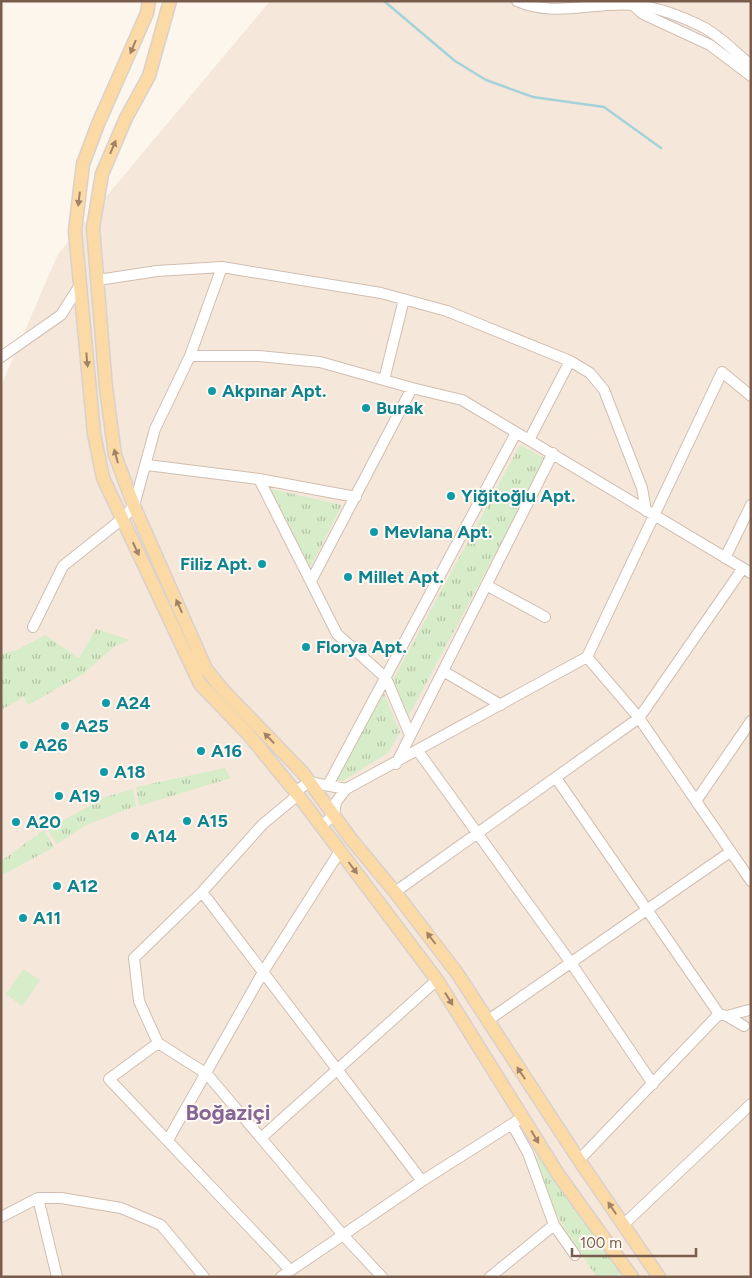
<svg xmlns="http://www.w3.org/2000/svg" width="752" height="1278" font-family="Figtree,sans-serif">
  <defs>
    <pattern id="grass-tufts" width="24" height="20" patternUnits="userSpaceOnUse" patternTransform="scale(1.25)"><rect width="24" height="20" fill="#d7ecc9"/><path d="M3 7l-1-3M5 7V3M7 7l1-3M15 17l-1-3M17 17v-4M19 17l1-3" fill="none" stroke="#b3c2a5"/></pattern>
  </defs>
  <rect width="100%" height="100%" fill="#fdf6ec"/>
  <path fill="#f5e8da" d="M270 1H751V1277H1V386L58 254Z"/>
  <path fill="url(#grass-tufts)" d="M520 445 546 459 408 717 392 682Z
    M271 489 342 505 310 568Z
    M96 629 130 640 115 646 83 674 28 705 24 697 1 710V654L17 650 45 635 79 658Z
    M383 691 400 732 388 753 342 781 335 779Z
    M225 768 231 778 139 806 136 787Z
    M133 789 136 806 86 825 57 844 47 829 106 797Z
    M44 830 54 847 1 876V861Z
    M536 1151 622 1272 616 1277H597C570 1238 541 1199 536 1151Z"/>
  <path fill="#d7ecc9" d="M23 969 40 980 22 1006 6 994Z"/>
  <g fill="none" stroke-linecap="round" stroke-linejoin="round">
    <path stroke="#a5d2da" stroke-width="2.5" d="M384 1 455 61 486 80 533 97 604 107 661 148"/>
    <g stroke="#d1beb0" stroke-width="12">
      <path id="minor" d="M517 1C555 18 595 1 634 5 656 7 683 17 703 27 720 36 736 53 751 65
        M634 6 643 14 710 45 751 76
        M98 280 157 271 222 267 381 293 447 311 570 361 590 373 604 390 642 488 646 511
        M190 356H259L320 362 412 388 462 400 751 573
        M1 357 61 315 80 285
        M384 380 404 299
        M529 440 570 361
        M147 465 259 479 356 497
        M259 479 337 634 386 678 410 735
        M725 558 751 505
        M311 581 412 388
        M486 585 545 617
        M33 627 63 566 122 519 134 506 155 429 190 356 222 267
        M587 657 639 718 751 881
        M443 671 501 705
        M418 751 571 963 653 1084
        M396 764 553 453
        M556 778 719 1014
        M328 785 516 433
        M295 792 309 782 346 789 587 657 722 372 751 396
        M696 801 751 721
        M321 826 334 815 336 802 346 789
        M202 892 422 1181
        M395 892 639 718 743 568
        M487 1021 730 852
        M744 1026 727 1016 749 1010
        M158 1043 139 1001 134 958 202 892 263 824 298 795
        M512 1124 528 1153 554 1225 575 1255
        M261 1138 207 1074 158 1043 109 1079 290 1270
        M168 1140 263 972 340 851
        M579 1160 719 1014 727 1016
        M38 1198 57 1277
        M1 1217 38 1198H61L121 1208 161 1225 204 1277
        M623 1225 751 1104
        M281 1277 343 1235 261 1138 437 980
        M382 1277 343 1235 422 1181 523 1117
        M490 1277 554 1225"/>
    </g>
    <g stroke="#dad1cd" stroke-width="15">
      <path id="major" d="M149 1 147 13 98 124 83 164 75 231 94 434 103 478 200 684 248 734 298 795 437 980 558 1174 632 1277
        M170 1 149 76 126 118 102 174 93 228 106 388 115 455 134 506 206 669 223 690 303 773 351 839 395 892 457 973 579 1160 659 1277"/>
    </g>
    <use href="#minor" stroke="#fff" stroke-width="10"/>
    <use href="#major" stroke="#fbdaa5" stroke-width="12"/>
  </g>
  <defs><path id="oneway-solid" d="M-6-.8H1V-3.2L6.5 0L1 3.2V.8H-6Z" transform="scale(1.25)"/></defs>
  <g fill="#a18267">
    <use href="#oneway-solid" transform="translate(133 47) rotate(113)"/>
    <use href="#oneway-solid" transform="translate(113 147) rotate(-67)"/>
    <use href="#oneway-solid" transform="translate(79 199) rotate(97)"/>
    <use href="#oneway-solid" transform="translate(87 360) rotate(85)"/>
    <use href="#oneway-solid" transform="translate(116 456) rotate(-105)"/>
    <use href="#oneway-solid" transform="translate(136 549) rotate(65)"/>
    <use href="#oneway-solid" transform="translate(179 606) rotate(-114)"/>
    <use href="#oneway-solid" transform="translate(269 738) rotate(-134)"/>
    <use href="#oneway-solid" transform="translate(353 868) rotate(53)"/>
    <use href="#oneway-solid" transform="translate(431 938) rotate(-127)"/>
    <use href="#oneway-solid" transform="translate(449 999) rotate(58)"/>
    <use href="#oneway-solid" transform="translate(521 1073) rotate(-124)"/>
    <use href="#oneway-solid" transform="translate(535 1137) rotate(59)"/>
    <use href="#oneway-solid" transform="translate(612 1208) rotate(-124)"/>
  </g>
  <g fill="#0f9aa8" stroke="#fffaf3" stroke-width="2">
    <circle cx="212" cy="391" r="5"/>
    <circle cx="366" cy="408" r="5"/>
    <circle cx="451" cy="496" r="5"/>
    <circle cx="374" cy="532" r="5"/>
    <circle cx="262" cy="564" r="5"/>
    <circle cx="348" cy="577" r="5"/>
    <circle cx="306" cy="647" r="5"/>
    <circle cx="106" cy="703" r="5"/>
    <circle cx="65" cy="726" r="5"/>
    <circle cx="24" cy="745" r="5"/>
    <circle cx="201" cy="751" r="5"/>
    <circle cx="104" cy="772" r="5"/>
    <circle cx="59" cy="796" r="5"/>
    <circle cx="187" cy="821" r="5"/>
    <circle cx="16" cy="822" r="5"/>
    <circle cx="135" cy="836" r="5"/>
    <circle cx="57" cy="886" r="5"/>
    <circle cx="23" cy="918" r="5"/>
  </g>
  <g text-anchor="middle" dominant-baseline="central" stroke-width="4" stroke-linejoin="round" paint-order="stroke">
    <g font-size="18" font-weight="bold" fill="#0d838f" stroke="#fffaf3" text-anchor="start">
      <text x="222" y="391">Akpınar Apt.</text>
      <text x="376" y="408">Burak</text>
      <text x="461" y="496">Yiğitoğlu Apt.</text>
      <text x="384" y="532">Mevlana Apt.</text>
      <text x="252" y="564" text-anchor="end">Filiz Apt.</text>
      <text x="358" y="577">Millet Apt.</text>
      <text x="316" y="647">Florya Apt.</text>
      <text x="116" y="703">A24</text>
      <text x="75" y="726">A25</text>
      <text x="34" y="745">A26</text>
      <text x="211" y="751">A16</text>
      <text x="114" y="772">A18</text>
      <text x="69" y="796">A19</text>
      <text x="197" y="821">A15</text>
      <text x="26" y="822">A20</text>
      <text x="145" y="836">A14</text>
      <text x="67" y="886">A12</text>
      <text x="33" y="918">A11</text>
    </g>
    <g font-size="22" font-weight="bold" fill="#856695" stroke="#fffaf3">
      <text x="228" y="1112">Boğaziçi</text>
    </g>
  </g>
  <rect width="752" height="1278" fill="none" stroke="#7a5c4d" stroke-width="5"/>
  <path d="M572 1248v8h124v-8" fill="none" stroke="#7a5c4d" stroke-width="2.5"/>
  <text x="580" y="1248" font-size="15" fill="#7a5c4d" stroke="#fffaf3" stroke-width="4" paint-order="stroke">100 m</text>
</svg>
